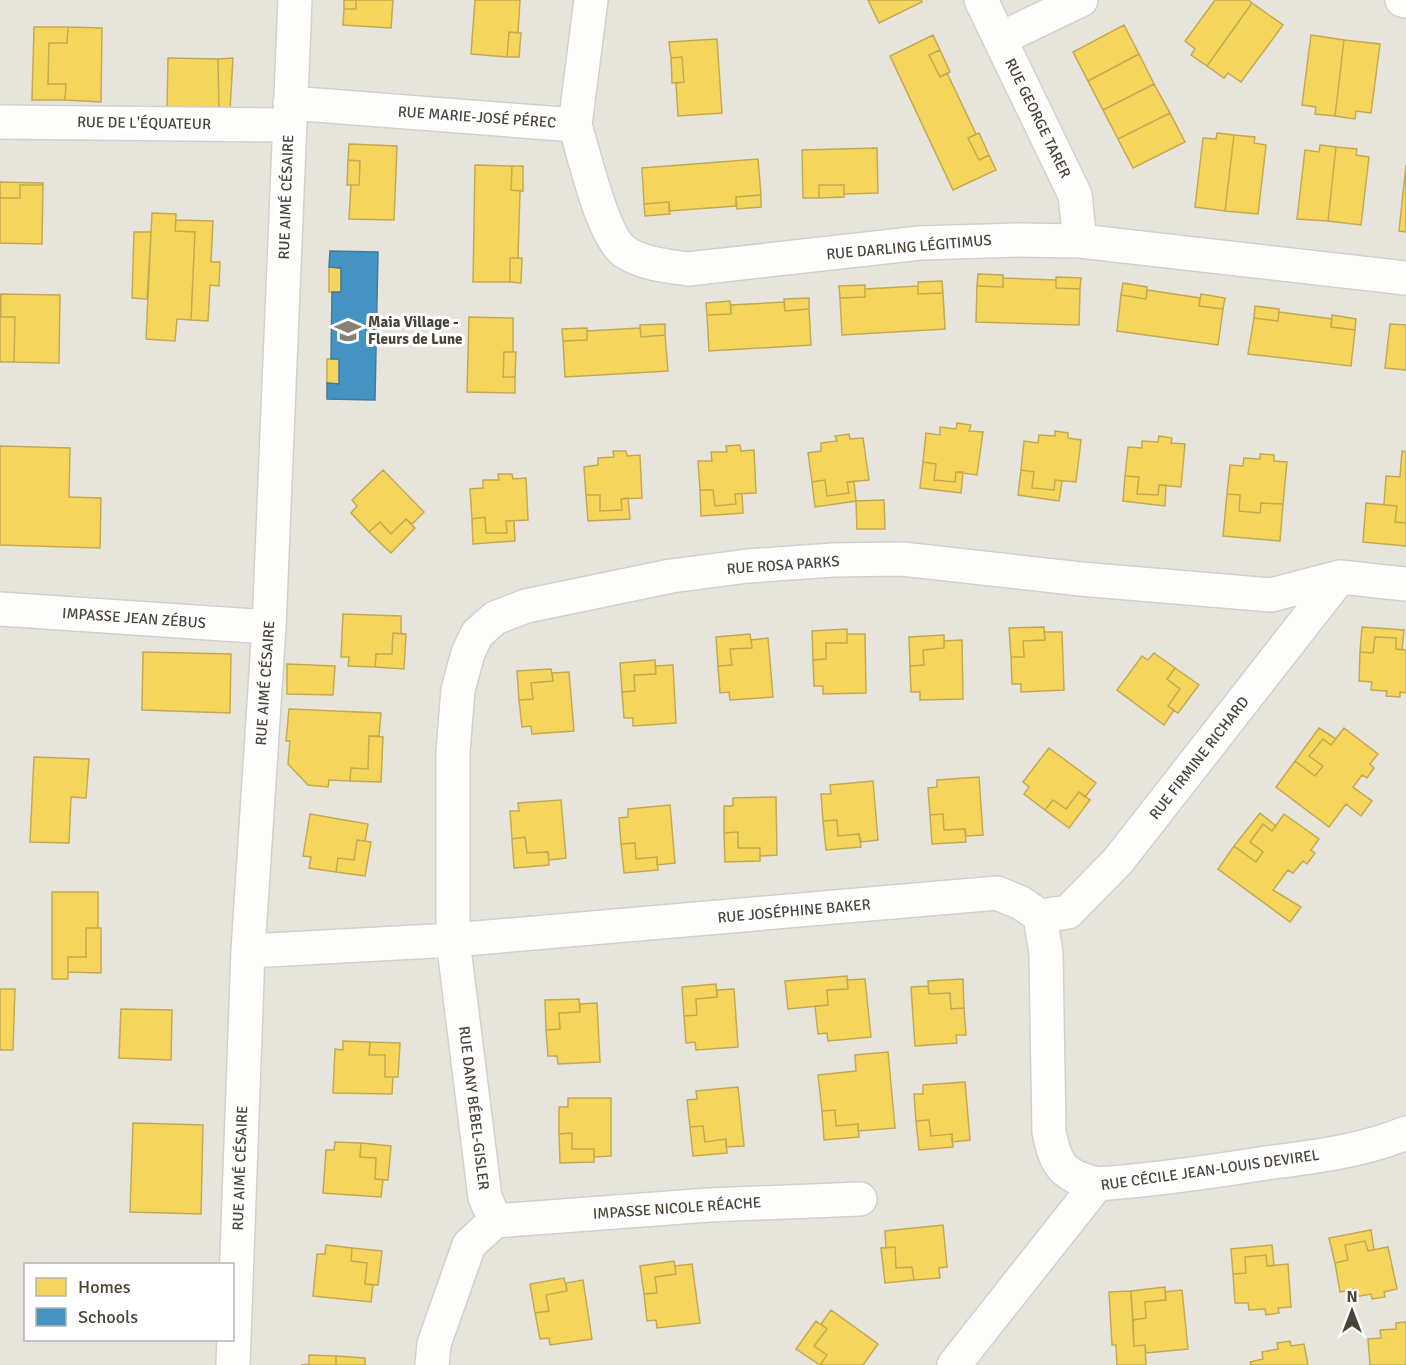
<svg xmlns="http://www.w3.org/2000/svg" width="1406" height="1365" font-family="Signika,sans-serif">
  <rect width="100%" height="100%" fill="#f4f2ee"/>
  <path fill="#e7e4dc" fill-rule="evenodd" d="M0 0H1406V1365H0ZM26 1264H232V1340H26Z"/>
  <path fill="#f6d55c" stroke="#c3aa52" stroke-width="1.5" d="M344 0H356V9H344Z
    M356 0H393L391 28 343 25 344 9H356Z
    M475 0H520L518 33 509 32 507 57 471 54Z
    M868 0H921L922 2 879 23Z
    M1215 0H1248L1252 3 1207 66 1191 55 1195 49 1185 41Z
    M1252 3 1283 25 1241 82 1228 73 1224 78 1207 66Z
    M1124 25 1139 54 1088 81 1073 52Z
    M34 27H68L67 43H49L48 84H66L65 100H32Z
    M68 27 102 28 101 102 65 100 66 84H48L49 43H67Z
    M509 32 521 33 519 57H507Z
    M933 35 940 50 929 55 940 77 947 73 976 134 968 138 979 160 989 155 996 170 953 190 890 56Z
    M1311 35 1344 40 1335 116 1315 114 1316 107 1302 105Z
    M717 39 722 113 678 116 676 83 684 82 682 57 671 58 669 42Z
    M1344 40 1380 44 1371 113 1356 111 1355 119 1335 116Z
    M940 50 950 72 940 77 929 55Z
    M1139 54 1154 84 1103 110 1088 81Z
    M682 57 684 82 672 83 671 58Z
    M168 58 218 59 219 110 167 108Z
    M233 58 230 110H219L218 59Z
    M1154 84 1170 113 1118 139 1103 110Z
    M1170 113 1185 142 1133 168 1118 139Z
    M979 133 989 155 979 160 968 138Z
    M1217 133 1234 135 1225 211 1195 207 1203 138 1216 139Z
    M1234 135 1255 137 1254 143 1266 145 1258 214 1225 211Z
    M349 144 397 146 394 220 349 219 351 185H359L360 161 348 160Z
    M1320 145 1336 147 1328 221 1297 219 1305 150 1319 152Z
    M1336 147 1357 149 1356 155 1369 157 1361 225 1328 221Z
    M877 148 878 193 844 194V185H819V198H803L802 150Z
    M758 159 761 195 736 197V206L669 211V202L644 204 642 168Z
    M348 160 360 161 359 185H347Z
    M475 165 512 166 511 190 520 191 518 258H510V282H473Z
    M1406 165V232L1399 231Z
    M512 166H523V191L511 190Z
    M0 182 43 183V185H20V198H0Z
    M20 185H43L42 244 0 243V198H20Z
    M819 185H844V197L819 198Z
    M761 195V207L737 209 736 197Z
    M669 202 670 214 645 216 644 204Z
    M152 213 176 214 175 231 195 232 191 320 177 319 175 341 146 339Z
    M176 220 213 221 211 262H220L219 286 210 285 208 321 191 320 195 232 175 231Z
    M134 232H151L147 299 132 298Z
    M510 258H522L521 283 510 282Z
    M329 267 341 268V292H329Z
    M978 274 1003 275V287L977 286Z
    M1056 277 1081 278 1080 289 1056 288Z
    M1003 278 1056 280V288L1080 289 1079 325 976 322 977 286 1003 287Z
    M942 281 943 293 918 294V282Z
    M1123 283 1147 287 1146 299 1121 295Z
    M865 285V297L840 298 839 286Z
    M918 286V294L943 293 945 329 842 335 840 298 865 297V289Z
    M1147 290 1200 298 1199 306 1223 309 1218 345 1117 331 1121 295 1146 299Z
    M0 294 1 317H15L14 362H0Z
    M1 294 60 295 59 363 14 362 15 317H1Z
    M1201 294 1225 298 1223 309 1199 306Z
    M809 298V309L785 311 784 299Z
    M730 301 731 314 707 315 706 303Z
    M784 302 785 311 809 309 811 345 709 351 707 315 731 314V305Z
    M1255 306 1279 309 1278 321 1254 318Z
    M1279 312 1332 319 1331 327 1355 330 1351 366 1248 354 1254 318 1278 321Z
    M1332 315 1356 319 1355 330 1331 327Z
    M469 317 513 318V352H504L503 377H515V393L467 392Z
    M665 324V335L641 337 640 325Z
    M1390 324 1406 325V370L1385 368Z
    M587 328V340L563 341 562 329Z
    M640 328 641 337 665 335 668 371 565 377 563 341 587 340V331Z
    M504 352H516L515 377H503Z
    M327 359H339V384L327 383Z
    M957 423 971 425 969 431 983 432 977 475 956 472 955 482 934 480 936 464 923 462 926 433 940 435V427L956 429Z
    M1055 431 1068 433V438L1081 440 1076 482 1055 480 1054 490 1032 488 1034 472 1021 470 1024 441 1038 443 1039 435 1055 436Z
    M849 434 850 439 863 438 869 480 847 482 849 493 827 496 825 480 812 482 808 453 821 451V443L837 441 835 436Z
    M1159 436 1172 438 1171 443 1185 444 1181 487 1159 485 1158 495 1137 494 1139 477 1125 476 1128 447 1142 448V441L1158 442Z
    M740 445 741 451 754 450 756 493 735 494 736 504 715 506 713 490H700L698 461H712L711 452H727L726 446Z
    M0 446 70 448 69 497 101 498 100 548 0 545Z
    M613 451H626L627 456 640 455 642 498 621 499 622 510 600 511V495H586L584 467 598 465V458L614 457Z
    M1402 451 1406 452V523L1395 522 1397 506 1384 505 1386 476 1400 477Z
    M1260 454 1274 455V461L1287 462 1283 504 1261 503 1260 513 1239 511 1240 495 1227 494 1230 465 1243 466 1244 458 1260 459Z
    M923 462 936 464 934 480 955 482 956 472H963L961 493 920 488Z
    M383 470 424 512 412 524 406 519 391 534 380 522 369 532 351 513 357 506 352 500Z
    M1021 470 1034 472 1032 488 1054 490 1055 480 1062 481 1059 501 1018 495Z
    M498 474H512L513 479 526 478 528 520 506 521 507 533H486L485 517 472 519 470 489 483 488V480H499Z
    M1125 476 1139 477 1137 494 1158 495 1159 485H1166L1165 506 1123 501Z
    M825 480 827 496 849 493 847 482H854L856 501 815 507 812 482Z
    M700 490H713L715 506 736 504 735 494H742L743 513 701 516Z
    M1227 494 1240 495 1239 511 1260 513 1261 503 1283 504 1280 541 1223 536Z
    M586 495H600V511L622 510 621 499 628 498 630 519 588 521Z
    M884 500 885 529H857L856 501Z
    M1366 503 1397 506 1395 522 1406 523V546L1363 542Z
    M485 517 486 533H507L506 521H514L515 541 473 544 472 519Z
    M406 519 415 528 391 553 369 532 380 522 391 534Z
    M343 614 401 616V634L393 633 392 654H376L375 667 348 666 349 657H341Z
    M1044 627 1045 640 1023 641 1024 657H1011L1009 628Z
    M1362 627 1404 630 1402 650 1396 649V638L1375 637 1373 653 1360 652Z
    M847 629V643H826V659L813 660 812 631Z
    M1044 632H1062L1064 690 1021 692V684H1012L1011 657H1024L1023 641 1045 640Z
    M393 633 406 634 404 669 375 667 376 654H392Z
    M750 634 752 648 730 649 732 665 718 666 716 637Z
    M847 634H865L866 693 823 694V686H814L813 660 826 659V643H847Z
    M944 635V648L923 650 924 665 910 666 909 637Z
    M1375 637 1396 638V649L1406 650V693L1400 692V697L1386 696 1387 691 1371 690 1372 682 1359 681 1360 652 1373 653Z
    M768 638 773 697 730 700 729 692 720 693 718 666 732 665 730 649 752 648 751 640Z
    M962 640 963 699 920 700V692H911L910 666 924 665 923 650 944 648V641Z
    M143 652 231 654 230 713 142 710Z
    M1154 653 1175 668 1167 679 1180 689 1168 706 1174 710 1164 725 1117 690 1142 656 1148 660Z
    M655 660 656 674 634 675 635 691 622 692 620 663Z
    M287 664 335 666 333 695 287 694Z
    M673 665 676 723 633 726V718H624L622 692 635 691 634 675 656 674 655 666Z
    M1175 668 1199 685 1178 713 1168 706 1180 689 1167 679Z
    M551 669 553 681 531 683 533 699 519 700 517 671Z
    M569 672 574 731 532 734 531 726 522 727 519 700 533 699 531 683 553 681 552 673Z
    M289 709 381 713 379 736H369L368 769 351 768 350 781 329 780 328 787 308 785 288 764 290 741H286Z
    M1319 728 1336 739 1331 745 1323 739 1309 756 1323 766 1315 776 1295 761Z
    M1344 728 1378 754 1370 764 1374 768 1367 778 1362 775 1353 787 1372 801 1361 816 1346 804 1329 827 1276 787 1295 761 1315 776 1323 766 1309 756 1323 739 1331 745Z
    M369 736 383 737 381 782 350 781 351 768 368 769Z
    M1049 748 1096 783 1085 797 1079 792 1066 809 1053 800 1045 810 1024 794 1029 787 1023 782Z
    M34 757 89 759 86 798 71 797 69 843 30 842Z
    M979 777 983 835 966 836 965 829 944 830 943 814 930 815 928 788 937 787V780Z
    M873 781 878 840 861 842 859 834 838 836 837 820 823 821 821 794H831L830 785Z
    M1079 792 1090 800 1069 828 1045 810 1053 800 1066 809Z
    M776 797 777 855 760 856V848H738V832L724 833V806H733V798Z
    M561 800 566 858 549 860 548 852 527 853 525 837 512 839 510 811H519L518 803Z
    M670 805 675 863 657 865V857L636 859 635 843 621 844 619 818 628 817V809Z
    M1260 813 1276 826 1272 831 1263 824 1250 842 1263 852 1256 862 1234 846Z
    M310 814 368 824 365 841 357 840 354 860 338 858 336 872 309 868 311 857 303 856Z
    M943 814 944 830 965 829 966 842 932 844 930 815Z
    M1284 814 1319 839 1311 850 1315 853 1307 864 1303 861 1293 873 1288 870 1273 890 1301 907 1290 922 1218 869 1234 846 1256 862 1263 852 1250 842 1263 824 1272 831Z
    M837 820 838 836 859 834 861 847 826 850 823 821Z
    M738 832V848H760V861L725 862 724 833Z
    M525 837 527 853 548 852 549 865 514 868 512 839Z
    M357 840 371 842 365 876 336 872 338 858 354 860Z
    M635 843 636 859 657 857 658 870 624 873 621 844Z
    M52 892H98V928H86V957H68V979H52Z
    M86 928H101V973L68 972V957H86Z
    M847 976 848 989 827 990 828 1005 788 1009 785 981Z
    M865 979 871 1037 828 1041 827 1033 818 1034 815 1006 828 1005 827 990 848 989 847 980Z
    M963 979 964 1008 951 1009 950 993 929 994 928 981Z
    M716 984 717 997 696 999 697 1015 684 1016 682 987Z
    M928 986 929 994 950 993 951 1009 964 1008 966 1035H956L957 1043 915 1046 911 987Z
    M0 989H15L13 1050H0Z
    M734 989 738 1047 696 1050 695 1042 686 1043 684 1016 697 1015 696 999 717 997V990Z
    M579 999 580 1012 559 1013 560 1029 546 1030 545 1000Z
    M597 1003 600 1062 558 1064 557 1056H548L546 1030 560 1029 559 1013 580 1012V1004Z
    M121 1009 172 1010 171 1060 119 1058Z
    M343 1041 370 1042 369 1055H385V1077H393L392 1094 333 1093 335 1049 343 1050Z
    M370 1042 400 1043 398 1077H385V1055H369Z
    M888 1052 895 1128 858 1131V1124L836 1126 835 1110 822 1111 818 1075 856 1071 855 1055Z
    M965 1082 970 1140 952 1142V1134L931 1136 929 1120 916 1121 914 1094H923V1085Z
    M738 1087 744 1146 726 1147V1139L705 1142 703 1126 690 1127 687 1100 697 1099 696 1091Z
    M568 1098H611V1156L594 1157V1149H572V1133L559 1134V1107H568Z
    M835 1110 836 1126 858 1124 859 1137 824 1140 822 1111Z
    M929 1120 931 1136 952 1134 953 1147 919 1150 916 1121Z
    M133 1123 203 1125 201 1214 130 1212Z
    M703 1126 705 1142 726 1139 727 1153 693 1156 690 1127Z
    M572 1133V1149H594V1162L560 1163 559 1134Z
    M335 1142 361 1143 360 1157 376 1158 375 1179 383 1180 381 1197 323 1193 326 1150H334Z
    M361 1143 391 1146 388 1180 375 1179 376 1158 360 1157Z
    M943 1225 947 1267 939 1268 940 1278 914 1280 912 1267 896 1268 895 1247 886 1248 885 1231Z
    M1371 1230 1374 1250 1368 1251 1365 1241 1345 1245 1348 1260 1335 1263 1329 1238Z
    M1365 1241 1368 1251 1388 1247 1397 1289 1384 1292 1385 1297 1372 1299 1371 1294 1355 1297 1353 1289 1340 1292 1335 1263 1348 1260 1345 1245Z
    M326 1245 352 1248 351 1261 367 1263 365 1284 373 1285 371 1302 313 1296 317 1254H325Z
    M1272 1245 1274 1266H1267L1266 1255 1245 1257 1246 1273 1233 1274 1231 1249Z
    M895 1247 896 1268 912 1267 914 1280 885 1283 881 1248Z
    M352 1248 382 1251 378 1285 365 1284 367 1263 351 1261Z
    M1266 1255 1267 1266 1288 1264 1291 1307 1278 1308 1279 1313 1266 1315 1265 1309 1249 1310 1248 1303H1235L1233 1274 1246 1273 1245 1257Z
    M674 1261 676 1274 655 1277 657 1293 644 1294 640 1266Z
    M692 1264 700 1323 657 1328 656 1320 647 1321 644 1294 657 1293 655 1277 676 1274 675 1266Z
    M564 1278 567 1291 546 1295 549 1311 535 1313 530 1284Z
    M583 1280 592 1339 550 1345 549 1338 540 1339 535 1313 549 1311 546 1295 567 1291 566 1283Z
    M1165 1287 1166 1300 1145 1302 1146 1318 1133 1320 1131 1291Z
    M1182 1290 1188 1349 1146 1353 1145 1345 1134 1346 1133 1320 1146 1318 1145 1302 1166 1300 1165 1292Z
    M1131 1291 1134 1346 1145 1345 1146 1365H1117L1116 1345H1112L1109 1292Z
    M831 1310 878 1344 863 1365H820L827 1355 814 1346 827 1329 821 1324Z
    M816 1321 827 1329 814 1346 827 1355 820 1365 796 1349Z
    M1406 1322V1365H1370L1368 1339 1381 1338 1380 1330 1396 1329V1323Z
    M1290 1341 1291 1346 1304 1344 1308 1365H1251L1250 1362 1263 1359 1262 1352 1278 1349 1277 1343Z
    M309 1355 336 1356V1365H301L309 1364Z
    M336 1356 365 1358V1365H336Z"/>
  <path fill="#4393c3" stroke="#457b9a" stroke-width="1.5" d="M330 251 378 252 375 400 327 399V383L339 384V359H331L332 292H341V268L329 267Z"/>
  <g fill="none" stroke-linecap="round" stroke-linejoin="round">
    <g stroke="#d2d0cb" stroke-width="36">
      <path id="minor" d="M981 0 1075 195 1080 241
        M1402 0 1406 1
        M1000 39 1081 0
        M290 103 575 125 591 0
        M0 122 288 125
        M575 125C584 153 602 237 625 252 643 264 667 266 688 269L920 243 1019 240 1080 241 1406 278
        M0 609 269 627
        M1040 916 1068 912 1118 861 1340 577
        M248 951 453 940 997 893 1021 903 1040 916 1046 953 1049 1132C1056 1166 1062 1175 1097 1184
        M495 1221 709 1205 860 1199
        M233 1365 248 951 269 627 295 0
        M432 1365 434 1344 469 1245 495 1221 485 1197 453 940V751L458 690 468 653 477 634 495 618 526 606 671 576 748 566 833 560 902 559 1081 579 1271 595 1340 577 1406 584
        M954 1365 1097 1184C1154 1180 1210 1172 1266 1163 1313 1157 1363 1151 1406 1133"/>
    </g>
    <use href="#minor" stroke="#fdfdfc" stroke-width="33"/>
  </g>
  <defs>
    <g id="school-bare" transform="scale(2.07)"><path d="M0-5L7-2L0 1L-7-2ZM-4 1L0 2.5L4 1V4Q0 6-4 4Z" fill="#868178" stroke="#fff" stroke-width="2.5" paint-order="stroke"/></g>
  </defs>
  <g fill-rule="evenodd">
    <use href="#school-bare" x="348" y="331"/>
  </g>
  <g text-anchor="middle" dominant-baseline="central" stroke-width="6" stroke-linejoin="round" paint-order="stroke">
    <g font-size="15" fill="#4b4439" stroke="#fff">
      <text transform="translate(477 117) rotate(4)">RUE MARIE-JOSÉ PÉREC</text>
      <text transform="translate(1038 118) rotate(64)">RUE GEORGE TARER</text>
      <text transform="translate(144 123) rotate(1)">RUE DE L'ÉQUATEUR</text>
      <text transform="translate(286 197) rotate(-88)">RUE AIMÉ CÉSAIRE</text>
      <text transform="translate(909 247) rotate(-5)">RUE DARLING LÉGITIMUS</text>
      <text transform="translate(783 565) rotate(-4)">RUE ROSA PARKS</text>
      <text transform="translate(134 618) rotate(4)">IMPASSE JEAN ZÉBUS</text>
      <text transform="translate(265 683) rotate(-86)">RUE AIMÉ CÉSAIRE</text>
      <text transform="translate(1199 758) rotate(-52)">RUE FIRMINE RICHARD</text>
      <text transform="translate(794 911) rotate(-5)">RUE JOSÉPHINE BAKER</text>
      <text transform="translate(474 1108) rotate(83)">RUE DANY BÉBEL-GISLER</text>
      <text transform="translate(240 1168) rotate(-88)">RUE AIMÉ CÉSAIRE</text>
      <text transform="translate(1210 1170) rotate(-8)">RUE CÉCILE JEAN-LOUIS DEVIREL</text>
      <text transform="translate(677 1208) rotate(-4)">IMPASSE NICOLE RÉACHE</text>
    </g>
    <g font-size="15" font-weight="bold" fill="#4b4439" stroke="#fff" text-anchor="start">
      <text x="368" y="322">Maia Village -<tspan x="368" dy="17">Fleurs de Lune</tspan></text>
    </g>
  </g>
  <rect x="24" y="1263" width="210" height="78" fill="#ffffff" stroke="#b7b4b0" stroke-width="1.5"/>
  <rect x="36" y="1278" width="30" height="18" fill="#f6d55c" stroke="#b7b4b0" stroke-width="1.5"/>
  <text x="78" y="1293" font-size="18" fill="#4b4439">Homes</text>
  <rect x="36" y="1308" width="30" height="18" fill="#4393c3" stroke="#b7b4b0" stroke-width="1.5"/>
  <text x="78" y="1323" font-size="18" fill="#4b4439">Schools</text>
  <g transform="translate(1352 1311)" stroke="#ffffff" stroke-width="4.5" paint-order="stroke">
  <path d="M0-4.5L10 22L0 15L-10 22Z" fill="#4b4439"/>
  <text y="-9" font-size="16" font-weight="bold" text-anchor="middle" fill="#4b4439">N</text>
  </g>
</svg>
